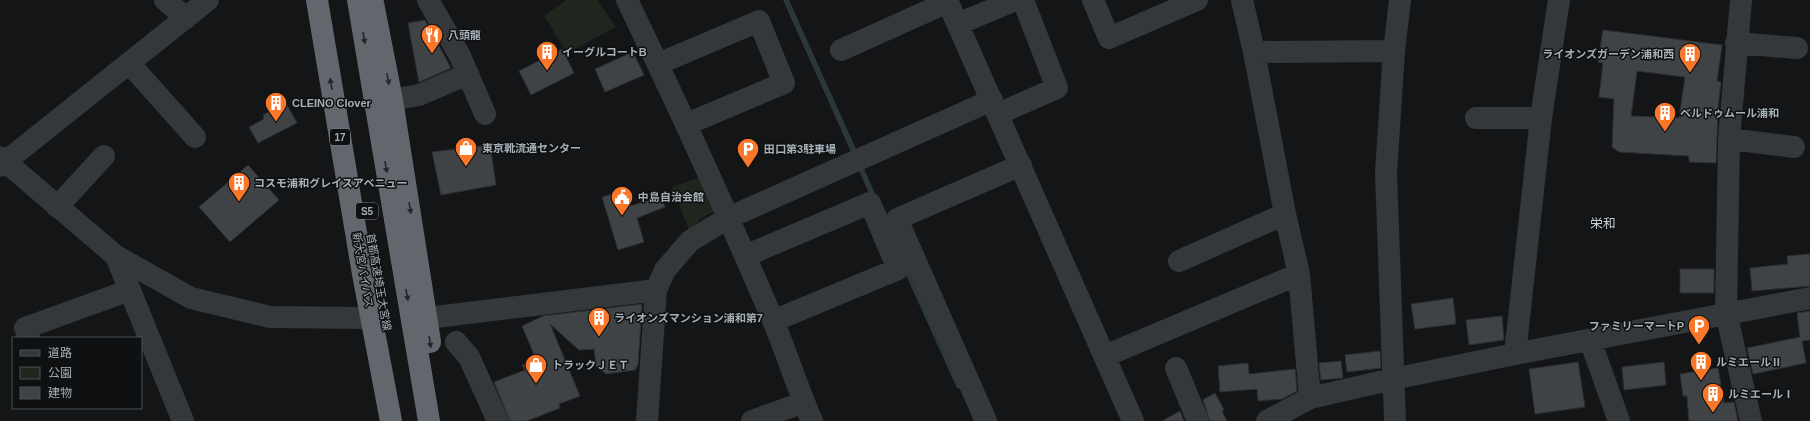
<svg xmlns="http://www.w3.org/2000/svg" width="1810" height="421" font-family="Helvetica,'Noto Sans JP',sans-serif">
  <rect width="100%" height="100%" fill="#141516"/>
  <path fill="#1f261e" d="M566 0H598L616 27 567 53 544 16Z
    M701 177 715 211 701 218 690 232 672 187Z"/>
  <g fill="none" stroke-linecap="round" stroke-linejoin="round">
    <path stroke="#2a383b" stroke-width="5.5" d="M786 0 856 156
      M859 164 874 198
      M905 266 959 386"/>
  </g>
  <path fill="#404346" stroke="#2e2f32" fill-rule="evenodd" d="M425 20 451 68 419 82 408 23Z
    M1603 30 1722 45 1717 81 1721 82 1718 108 1716 163 1689 162V156L1619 152 1612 147 1614 99 1599 97 1603 63 1598 62ZM1637 71 1685 77 1679 118 1631 116Z
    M562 49 574 73 531 95 519 71Z
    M633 52 644 75 605 92 595 69Z
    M286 103 297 123 258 143 249 127 264 119 263 115Z
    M490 145 496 185 441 195 432 152Z
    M248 165 279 200 230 242 199 207Z
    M626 190 631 206 661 196 665 207 637 218 644 242 618 250 602 197Z
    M1810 254V286L1752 291 1750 268 1788 264 1787 256Z
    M1680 269H1714V293H1680Z
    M1453 298 1456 324 1415 329 1411 304Z
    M642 304 638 365 635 370 606 374 596 366 594 349 579 350 550 324 580 396 559 404 560 408 527 421H510L494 382 525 370 522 365 536 359 522 326 543 316Z
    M1810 311V340L1802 341 1806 363 1753 374 1747 348 1800 337 1797 313Z
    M1502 316 1504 340 1469 345 1466 320Z
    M1380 351 1381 368 1347 372 1345 355Z
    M1341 361 1343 378 1321 380 1319 363Z
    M1578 362 1585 407 1535 414 1529 369Z
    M1664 362 1666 385 1624 390 1622 367Z
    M1248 363 1249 374 1295 369 1297 391 1282 399 1258 401 1257 389 1220 392 1218 366Z
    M1718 368 1724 403 1734 402 1738 421H1689L1687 396H1683L1680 374Z
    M1215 393 1224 410 1222 411 1227 421H1210L1203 400Z
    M1180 411 1184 421H1162Z"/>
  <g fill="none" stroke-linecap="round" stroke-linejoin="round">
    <path stroke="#35383b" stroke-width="22" d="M165 0 186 18
      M428 0 460 56 485 114
      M627 0C677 103 724 206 769 311 785 347 796 385 812 421
      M947 0 1133 421
      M1093 0 1109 38 1197 0
      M1242 0 1254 52 1285 214 1299 274 1310 398
      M1741 0 1729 139 1726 313 1751 421
      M958 24 1015 0
      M1736 43 1797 48
      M841 50 948 2
      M1254 52 1394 51
      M129 63 195 137
      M658 64 759 21 784 83 687 124
      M392 100 419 95 468 74
      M998 114 1057 88 1023 0
      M1476 118H1541
      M1729 139 1794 147
      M0 157 116 256 191 298 270 317 365 318
      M0 166 208 0
      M57 207 104 156
      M116 256 183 421
      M745 256 870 203 898 269 773 321
      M1179 261 1285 214
      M427 318 656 290
      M29 338 25 328 130 290
      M1590 340 1619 421
      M456 342 469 357 498 421
      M1515 354 1541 118 1559 0
      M1105 356 1299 274
      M1176 368 1198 421
      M647 421 656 290 665 270 690 241 728 218 992 100
      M752 421 804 402
      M986 421 897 219 1021 165
      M1267 421 1310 398 1393 379 1515 354 1810 298
      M1395 421 1386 173 1394 51 1400 0"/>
    <path stroke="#61676d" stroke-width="22" d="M317 0 363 274 391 421
      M358 0 429 421
      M373 3 392 100 430 342"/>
  </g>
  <defs><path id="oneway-solid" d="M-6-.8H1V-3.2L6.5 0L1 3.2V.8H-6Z"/></defs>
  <g fill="#242628">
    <use href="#oneway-solid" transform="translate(364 38) rotate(80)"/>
    <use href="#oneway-solid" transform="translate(388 79) rotate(79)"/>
    <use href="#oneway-solid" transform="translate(331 84) rotate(-100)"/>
    <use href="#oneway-solid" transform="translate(386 167) rotate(80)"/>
    <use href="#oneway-solid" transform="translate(410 208) rotate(81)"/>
    <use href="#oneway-solid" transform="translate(407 295) rotate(80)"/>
    <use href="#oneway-solid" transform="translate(430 342) rotate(82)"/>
  </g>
  <defs>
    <g id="restaurant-pin" transform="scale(1.15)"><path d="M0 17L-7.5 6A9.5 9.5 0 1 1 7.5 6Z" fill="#fa7729" stroke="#0f1011"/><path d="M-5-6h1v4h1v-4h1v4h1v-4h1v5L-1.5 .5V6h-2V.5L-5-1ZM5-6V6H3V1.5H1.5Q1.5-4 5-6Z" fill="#fff"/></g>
    <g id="building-pin" transform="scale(1.15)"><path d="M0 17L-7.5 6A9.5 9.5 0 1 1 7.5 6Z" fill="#fa7729" stroke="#0f1011"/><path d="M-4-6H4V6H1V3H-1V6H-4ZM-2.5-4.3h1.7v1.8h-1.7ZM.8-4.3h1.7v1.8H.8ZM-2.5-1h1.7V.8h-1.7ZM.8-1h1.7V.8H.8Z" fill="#fff"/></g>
    <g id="shop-pin" transform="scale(1.15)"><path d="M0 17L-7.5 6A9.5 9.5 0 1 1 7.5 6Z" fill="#fa7729" stroke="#0f1011"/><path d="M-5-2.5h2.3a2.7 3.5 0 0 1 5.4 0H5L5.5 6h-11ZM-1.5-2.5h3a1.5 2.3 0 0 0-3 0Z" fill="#fff"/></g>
    <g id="parking-pin" transform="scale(1.15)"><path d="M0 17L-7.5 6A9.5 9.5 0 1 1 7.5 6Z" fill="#fa7729" stroke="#0f1011"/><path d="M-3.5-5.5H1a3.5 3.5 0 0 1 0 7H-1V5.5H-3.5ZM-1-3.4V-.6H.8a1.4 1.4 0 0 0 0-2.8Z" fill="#fff"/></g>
    <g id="civic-pin" transform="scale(1.15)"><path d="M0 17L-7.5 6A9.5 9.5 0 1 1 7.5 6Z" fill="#fa7729" stroke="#0f1011"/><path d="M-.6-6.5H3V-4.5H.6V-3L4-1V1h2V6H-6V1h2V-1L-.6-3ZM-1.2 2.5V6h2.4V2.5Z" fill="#fff"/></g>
  </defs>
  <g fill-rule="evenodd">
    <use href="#restaurant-pin" x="432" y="35"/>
    <use href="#building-pin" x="547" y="52"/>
    <use href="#building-pin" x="1690" y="54"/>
    <use href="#building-pin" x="276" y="103"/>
    <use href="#building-pin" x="1665" y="113"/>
    <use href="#shop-pin" x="466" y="148"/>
    <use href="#parking-pin" x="748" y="149"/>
    <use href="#building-pin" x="239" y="183"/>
    <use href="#civic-pin" x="622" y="197"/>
    <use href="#building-pin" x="599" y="318"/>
    <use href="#parking-pin" x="1699" y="326"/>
    <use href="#building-pin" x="1701" y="362"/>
    <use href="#shop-pin" x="536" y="365"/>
    <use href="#building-pin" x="1713" y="394"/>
  </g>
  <g text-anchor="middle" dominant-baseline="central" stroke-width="3" stroke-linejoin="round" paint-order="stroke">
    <g fill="#0f1011" stroke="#788085" stroke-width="1">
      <rect x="330" y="129" width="20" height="16" rx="3"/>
      <rect x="356" y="203" width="22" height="16" rx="3"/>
    </g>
    <g font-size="10" font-weight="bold" fill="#a5b0b7">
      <text x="340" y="137">17</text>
      <text x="367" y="211">S5</text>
    </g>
    <g font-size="11" font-weight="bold" fill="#a5b0b7" stroke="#0f1011" text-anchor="start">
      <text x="448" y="35">八頭龍</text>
      <text x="562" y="52">イーグルコートB</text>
      <text x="1674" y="54" text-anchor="end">ライオンズガーデン浦和西</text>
      <text x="292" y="103">CLEINO Clover</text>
      <text x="1680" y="113">ベルドゥムール浦和</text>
      <text x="482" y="148">東京靴流通センター</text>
      <text x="764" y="149">田口第3駐車場</text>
      <text x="254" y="183">コスモ浦和グレイスアベニュー</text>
      <text x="638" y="197">中島自治会館</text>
      <text x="614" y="318">ライオンズマンション浦和第7</text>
      <text x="1684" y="326" text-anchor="end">ファミリーマートP</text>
      <text x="1716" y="362">ルミエールⅡ</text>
      <text x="552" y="365">トラックＪＥＴ</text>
      <text x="1728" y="394">ルミエールⅠ</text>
    </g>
    <g font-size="11" fill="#a5b0b7" stroke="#0f1011">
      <text transform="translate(363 270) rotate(80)">新大宮バイパス</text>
      <text transform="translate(379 282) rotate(80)">首都高速埼玉大宮線</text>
    </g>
    <g font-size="13" fill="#c7cdd3" stroke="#0f1011">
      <text x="1603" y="223">栄和</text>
    </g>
  </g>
  <rect x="12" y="337" width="130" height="72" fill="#0f1011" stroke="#4b5053"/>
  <rect x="20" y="350" width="20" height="6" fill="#35383b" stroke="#4b5053"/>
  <text x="48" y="357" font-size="12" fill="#a5b0b7">道路</text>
  <rect x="20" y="367" width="20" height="12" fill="#1f261e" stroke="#4b5053"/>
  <text x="48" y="377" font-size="12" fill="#a5b0b7">公園</text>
  <rect x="20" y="387" width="20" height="12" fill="#404346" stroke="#4b5053"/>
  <text x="48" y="397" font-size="12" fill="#a5b0b7">建物</text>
</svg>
